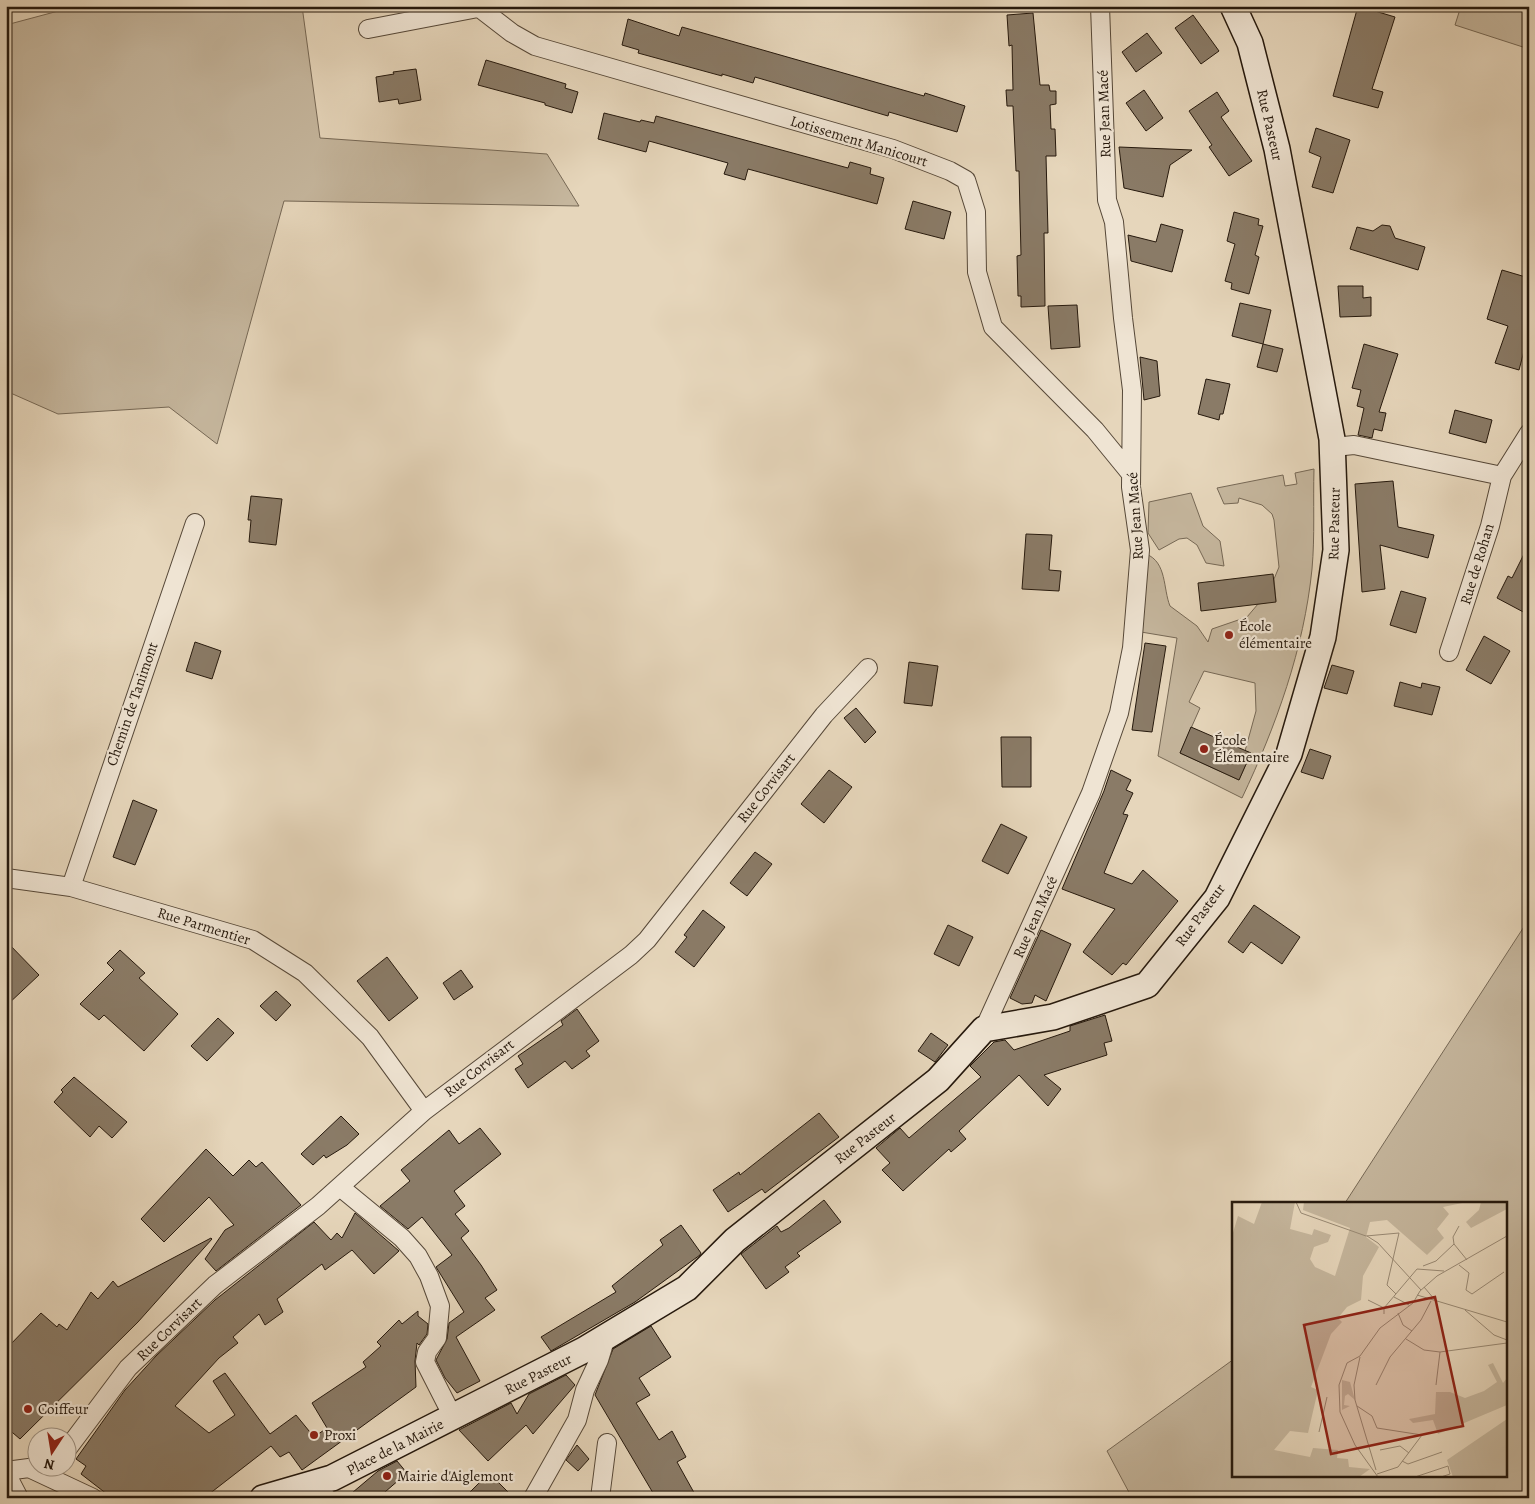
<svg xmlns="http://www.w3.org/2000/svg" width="1535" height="1504" font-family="Alegreya,serif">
  <rect width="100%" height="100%" fill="#e6d6bb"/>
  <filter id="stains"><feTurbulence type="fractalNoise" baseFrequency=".004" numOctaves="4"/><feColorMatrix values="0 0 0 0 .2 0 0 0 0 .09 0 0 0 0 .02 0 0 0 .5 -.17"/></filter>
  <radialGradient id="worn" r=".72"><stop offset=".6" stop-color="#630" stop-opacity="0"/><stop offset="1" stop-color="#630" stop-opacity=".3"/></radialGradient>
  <path fill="#c5b69d" stroke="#766855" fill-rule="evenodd" d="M77 6H302L320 138 547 154 579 206 284 201 217 444 169 407 58 414 6 391V25Z
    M1461 6H1529V49L1455 25Z
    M1314 469C1313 502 1315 536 1312 569 1304 649 1276 726 1242 798L1158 756 1177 638 1141 632C1146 605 1144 581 1146 554 1167 562 1163 589 1170 606L1197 626 1208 642 1212 629 1247 617 1258 604 1276 601 1274 579 1279 567 1274 520 1272 514 1262 505 1239 498 1238 503 1224 504 1217 488 1283 475 1285 486 1297 484 1295 473ZM1204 671 1255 683 1256 711 1245 751 1251 753 1239 780 1180 753 1200 708 1189 702Z
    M1191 493 1203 526 1220 541 1224 566 1206 563 1197 545 1187 538 1179 539 1159 550 1148 533 1149 502Z
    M1529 919V1498H1132L1107 1451 1234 1359V1475H1506V1203H1345Z"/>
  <path fill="#8a7b67" stroke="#26190d" d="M1358 6 1395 17 1372 89 1383 92 1378 108 1333 96Z
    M1033 13 1040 85H1049L1050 91H1056V104L1050 105 1051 129H1055L1056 156H1046L1048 233H1044L1045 306 1021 307V296H1018L1017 256 1021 255 1019 171H1016L1013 106H1007L1006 90H1013L1012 45 1009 46 1007 15Z
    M1193 15 1219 51 1201 64 1175 28Z
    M628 19 679 36 682 27 924 96 925 93 965 106 957 132 889 112 888 116 755 77 753 83 722 74V76L638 53 639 50 622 45Z
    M1147 33 1162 53 1136 72 1122 52Z
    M486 60 566 84 565 88 578 92 572 113 545 105V103L478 85Z
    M416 69 421 100 399 104 398 99 379 102 376 77 394 74 393 72Z
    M1144 90 1163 118 1146 131 1126 103Z
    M1217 92 1229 111 1221 117 1252 161 1229 176 1209 147 1212 145 1189 111Z
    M604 113 640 122 641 120 654 123 656 116 848 168 850 162 871 168 870 174 884 178 877 204 748 169 745 180 724 174 728 163 649 141 646 152 598 139Z
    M1316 128 1350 140 1333 193 1312 187 1321 157 1309 152Z
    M1119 147 1192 150 1170 165 1163 197 1124 188Z
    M913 201 951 212 944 239 905 229Z
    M1234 212 1259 219 1258 225 1263 226 1255 255 1259 257 1249 294 1231 289 1232 283 1225 281 1235 244 1227 241Z
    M1161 224 1183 230 1172 272 1131 261 1128 235 1156 242Z
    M1382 225 1390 226 1395 238 1425 247 1418 270 1350 249 1357 227 1373 231Z
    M1502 270 1529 278V353L1524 351 1519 370 1495 363 1508 326 1487 319Z
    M1338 286H1363V298L1371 297V316L1340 317Z
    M1240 303 1271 310 1263 344 1283 349 1277 372 1257 367 1263 344 1232 336Z
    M1077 305 1080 347 1051 349 1048 306Z
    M1364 344 1398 354 1379 412 1386 413 1382 431 1374 429 1372 438 1358 435 1364 408 1357 406 1361 390 1352 388Z
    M1140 357 1157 361 1160 396 1144 400Z
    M1206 379 1230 384 1223 414H1220L1219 420 1198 414Z
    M1455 410 1492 420 1486 443 1449 433Z
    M1393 481 1398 527 1434 535 1428 558 1380 545 1385 589 1362 592 1355 484Z
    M251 496 282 499 276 545 249 542 251 520H248Z
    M1026 534 1052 535 1049 570 1061 571 1059 591 1022 589Z
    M1529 544V615L1497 598 1508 576 1512 578Z
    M1273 574 1276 602 1201 611 1198 583Z
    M1401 591 1426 598 1416 633 1390 625Z
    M1484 636 1510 651 1491 684 1466 670Z
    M195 642 221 651 212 679 186 671Z
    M1145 643 1166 646 1152 732 1132 730Z
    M909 662 938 666 932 706 904 703Z
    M1332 665 1354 671 1347 694 1324 688Z
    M1400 682 1421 688 1422 683 1440 687 1432 715 1394 706Z
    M856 708 876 732 865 743 844 718Z
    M1191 727 1251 753 1239 780 1180 753Z
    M1001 737H1031V787H1002Z
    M1310 749 1331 756 1323 779 1301 772Z
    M829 770 852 787 824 823 801 804Z
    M1111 770 1131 780 1126 790 1133 793 1123 814 1128 815 1104 873 1132 884 1143 870 1178 901 1126 965 1123 963 1112 975 1083 952 1115 909 1062 889 1104 791Z
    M133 800 157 810 135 865 113 857Z
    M1001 824 1027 837 1008 874 982 861Z
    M755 852 772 864 747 896 730 883Z
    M1254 905 1300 937 1282 964 1251 942 1243 953 1228 942Z
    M703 910 725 927 694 967 675 952 687 937 684 935Z
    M948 925 973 937 959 966 934 954Z
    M1041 930 1071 944 1046 1001 1035 995 1032 1003 1022 1004 1010 998Z
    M6 941 39 975 6 1006Z
    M120 950 145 973 139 978 178 1014 144 1051 104 1015 99 1020 80 1004 114 970 107 963Z
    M387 957 418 998 389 1021 357 981Z
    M461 970 473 987 454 1000 443 983Z
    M276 991 291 1005 276 1021 260 1006Z
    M577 1009 599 1041 586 1051 590 1056 572 1069 565 1061 528 1088 515 1069 523 1064 518 1056 563 1025 561 1021Z
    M1105 1015 1112 1041 1104 1043 1107 1055 1044 1075 1061 1089 1048 1106 1019 1075 959 1131 966 1139 951 1152 949 1149 903 1191 882 1170 890 1163 876 1148 900 1128 909 1138 981 1077 970 1066 994 1042 1005 1040 1014 1050 1070 1031V1026Z
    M218 1018 234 1033 207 1061 191 1046Z
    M931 1033 948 1045 935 1062 918 1051Z
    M74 1077 127 1122 112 1138 99 1126 90 1137 54 1102 63 1092 61 1090Z
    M819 1113 839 1137 765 1193 762 1189 728 1212 713 1190 739 1172 740 1175Z
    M341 1116 359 1134 347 1145 326 1158 324 1155 313 1165 301 1154Z
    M480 1128 501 1154 454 1191 465 1206 455 1214 469 1231 461 1238 481 1265 497 1290 485 1298 495 1310 456 1337 480 1381 457 1393 445 1378 436 1360 447 1339 449 1323 464 1312 436 1267 452 1255 422 1217 408 1229 380 1206 410 1181 401 1170 449 1130 459 1144Z
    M206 1149 233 1176 249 1160 256 1167 262 1162 301 1205 216 1271 205 1259 225 1230 234 1225 209 1197 164 1242 141 1219Z
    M824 1200 841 1222 797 1253 800 1256 785 1267 789 1272 766 1289 741 1254 777 1226 781 1232 789 1228Z
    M355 1213 399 1251 374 1274 352 1250 325 1270 322 1264 277 1299 283 1312 265 1325 259 1314 233 1337 238 1343 219 1358 175 1406 209 1433 235 1415 213 1381 225 1373 270 1434 296 1415 314 1437 327 1428 312 1403 366 1367 363 1362 381 1346 377 1342 399 1320 402 1324 418 1311V1316L428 1324 427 1334 419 1345 417 1343 415 1361 416 1387 302 1470 289 1452 280 1457 271 1446 204 1498H112L81 1474 86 1466 76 1459 125 1390 156 1356 215 1300 314 1222 331 1240 337 1233 342 1238Z
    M681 1225 701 1253 700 1255 635 1302 551 1351 541 1337 616 1292 612 1286 663 1245 660 1240Z
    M211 1238 212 1239 138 1322 20 1439 6 1427V1349L41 1313 57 1327 59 1324 67 1330 91 1292 98 1299 113 1281 118 1287Z
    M651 1326 671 1357 639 1378 650 1395 636 1403 659 1440 672 1431 686 1457 677 1462 697 1498H656L595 1395 613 1349Z
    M566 1375 575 1385 533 1434 526 1425 488 1461 459 1430 511 1403 517 1414 529 1394Z
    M577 1445 589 1459 578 1471 566 1460Z
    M397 1461 407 1473 378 1498H346L378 1471Z
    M489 1473 514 1498H464Z"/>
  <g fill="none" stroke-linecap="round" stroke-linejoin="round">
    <g stroke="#564838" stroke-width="20">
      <path id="street" d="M477 6 512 33 535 46 893 149 950 171 966 180 976 212 977 272 993 327 1095 430 1131 474
        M368 29 478 8
        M1334 447 1354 445 1502 476
        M1449 652 1490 526 1502 476 1529 433
        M6 878 71 887 253 940 305 973 370 1037 424 1111
        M71 887 195 523
        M984 1029 1091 793 1119 713 1132 648 1140 550 1131 487 1132 390 1123 318 1114 222 1107 200 1100 6
        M340 1187 402 1238 418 1256 429 1276 440 1306 437 1338 427 1352 425 1362 453 1417
        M68 1448 128 1368 215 1285 318 1206 424 1111 631 955 647 940 824 715 868 668
        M6 1471 29 1468 93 1498
        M6 1473 19 1498
        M308 1484 327 1498
        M533 1498 577 1420 585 1390 599 1360 606 1337
        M600 1498 607 1443"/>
    </g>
    <g stroke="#26190d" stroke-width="28">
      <path id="secondary" d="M263 1498 332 1478 584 1350 687 1288 735 1240 938 1080 984 1029 1053 1017 1147 985 1217 898 1289 754 1323 637 1336 550 1332 439 1277 149 1250 43 1233 6"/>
    </g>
    <use href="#street" stroke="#efe4d3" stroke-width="18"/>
    <use href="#secondary" stroke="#efe4d3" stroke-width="25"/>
  </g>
  <g fill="#8f2418" stroke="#efe4d3" stroke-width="2">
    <circle cx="1229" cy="635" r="5"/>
    <circle cx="1204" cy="749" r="5"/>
    <circle cx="28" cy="1409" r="5"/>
    <circle cx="314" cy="1435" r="5"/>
    <circle cx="387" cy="1476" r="5"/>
  </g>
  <g text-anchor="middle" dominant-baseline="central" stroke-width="4.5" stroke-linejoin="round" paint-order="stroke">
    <g font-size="15" fill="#26190d" stroke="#efe4d3">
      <text transform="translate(1104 114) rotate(-92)">Rue Jean Macé</text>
      <text transform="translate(1270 125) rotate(77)">Rue Pasteur</text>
      <text transform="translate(859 141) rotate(17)">Lotissement Manicourt</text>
      <text transform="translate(1135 516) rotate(-94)">Rue Jean Macé</text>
      <text transform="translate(1334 524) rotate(-89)">Rue Pasteur</text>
      <text transform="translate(1477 564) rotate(-73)">Rue de Rohan</text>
      <text transform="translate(132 704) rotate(-71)">Chemin de Tanimont</text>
      <text transform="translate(766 788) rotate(-52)">Rue Corvisart</text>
      <text transform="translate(1200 915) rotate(-54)">Rue Pasteur</text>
      <text transform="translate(1035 917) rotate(-66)">Rue Jean Macé</text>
      <text transform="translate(204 926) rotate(17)">Rue Parmentier</text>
      <text transform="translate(479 1068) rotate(-38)">Rue Corvisart</text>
      <text transform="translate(865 1138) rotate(-38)">Rue Pasteur</text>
      <text transform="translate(169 1329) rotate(-44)">Rue Corvisart</text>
      <text transform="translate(538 1374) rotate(-27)">Rue Pasteur</text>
      <text transform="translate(395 1447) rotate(-27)">Place de la Mairie</text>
    </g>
    <g font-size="15" fill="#26190d" stroke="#efe4d3" text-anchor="start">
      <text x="1239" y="626">École<tspan x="1239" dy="17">élémentaire</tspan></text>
      <text x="1214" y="740">École<tspan x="1214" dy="17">Élémentaire</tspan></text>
      <text x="38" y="1409">Coiffeur</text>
      <text x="324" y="1435">Proxi</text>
      <text x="397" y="1476">Mairie d'Aiglemont</text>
    </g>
  </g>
  <g transform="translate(1232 1202)">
    <rect width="275" height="275" fill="#e6d6bb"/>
    <path d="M30 0H63L58 27 80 33 82 27 99 33 96 40 82 45 78 57 83 65 103 74 118 26 71 8 72 0H235L211 5 217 12 205 27 212 36 195 53 155 18 138 20 134 35 147 45 131 74 129 98 115 105 106 116 110 120 99 132 79 185 86 188 76 231 58 229 42 248 78 255 81 246 106 248 105 256 116 257 117 265 138 267 127 275H0V34L6 14 22 22ZM249 0H275V7L239 26 234 20 247 8ZM261 161 271 181 275 176V203L206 232 201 218 181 221 177 217 203 212 204 190H218L233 196 252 189 265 180 256 163ZM110 178 118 180 123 198 116 192 113 194 112 203 118 204 110 208ZM275 217V275H221L215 258Z" fill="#c5b69d"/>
    <path fill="none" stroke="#998a75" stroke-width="1" d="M64 0 69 11 134 34 167 31 155 83 164 92M227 24 221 35 222 42 235 58M135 34 146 41 189 88M227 63 237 71 234 88 240 92 272 70M191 64 204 59 222 42M192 85 203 98M185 93 275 120M162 95 177 103M136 98 152 106V112M152 106 185 67 212 69M233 108 262 133 275 138M166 111 171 123 180 129M174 137 192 148 208 150 275 141M128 155 122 183 123 198 144 268M144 183 158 155 189 118 199 99M204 183 208 150M125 204 140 214 145 226 190 233 166 265 145 272M87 230 95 195M148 248 168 244 177 251M170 259 176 262 210 250M146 275 123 243 108 210 107 183 115 161 128 154 148 126 181 101 188 89 205 74 275 34M183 275 216 264 218 272 209 275"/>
    <path fill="#8f2418" fill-opacity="0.15" stroke="#8f2418" stroke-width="2.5" d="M203 95 231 224 99 252 72 123Z"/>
    <rect width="275" height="275" fill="none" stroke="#26190d" stroke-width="2.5"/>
  </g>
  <rect width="1535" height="1504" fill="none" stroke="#e6d6bb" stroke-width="25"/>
  <rect x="8" y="8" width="1520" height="1489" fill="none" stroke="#26190d" stroke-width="2.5"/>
  <rect x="12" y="12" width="1510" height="1479" fill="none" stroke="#26190d"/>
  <g transform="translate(52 1452) rotate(192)"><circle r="24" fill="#efe4d3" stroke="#9f9384"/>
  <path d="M0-4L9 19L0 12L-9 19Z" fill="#8f2418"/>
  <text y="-8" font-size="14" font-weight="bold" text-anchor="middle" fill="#26190d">N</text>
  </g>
  <rect width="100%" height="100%" filter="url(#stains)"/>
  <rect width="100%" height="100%" fill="url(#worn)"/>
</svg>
